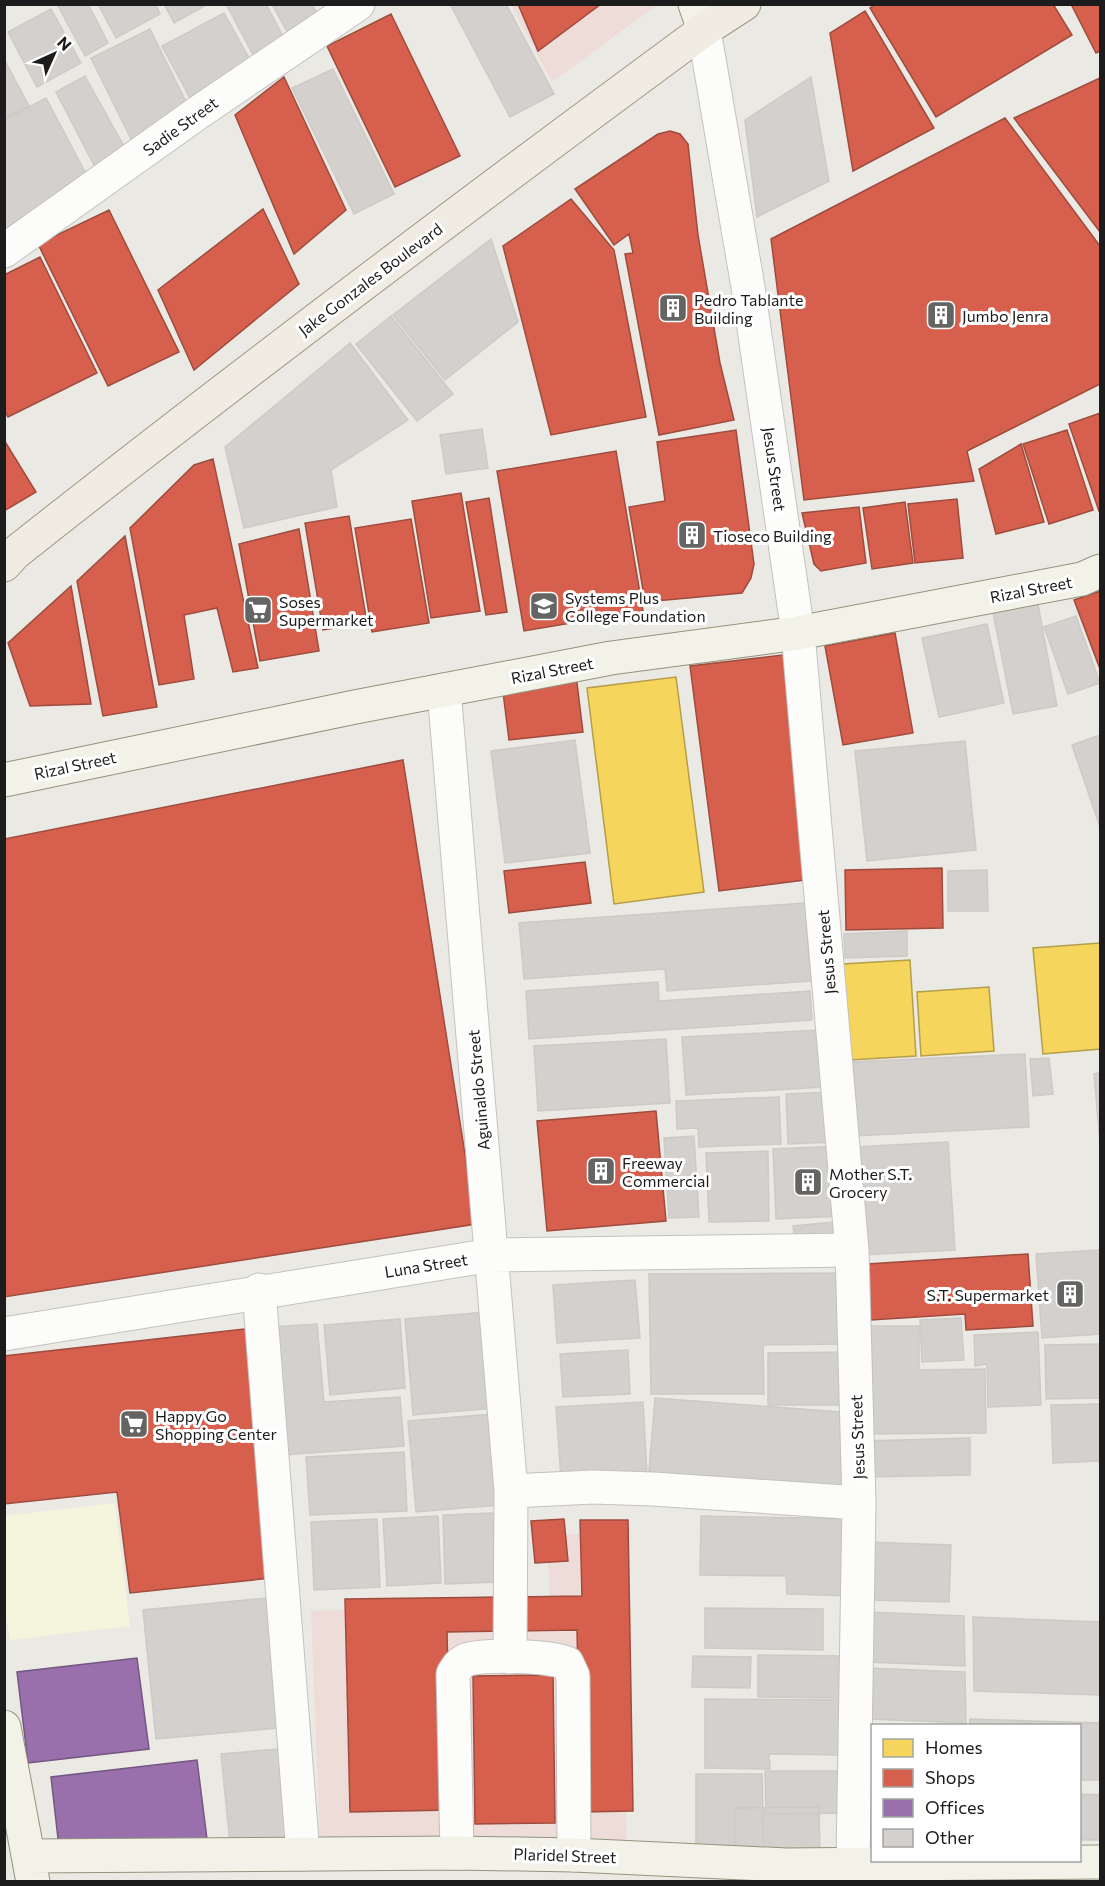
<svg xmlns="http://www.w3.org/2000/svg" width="1105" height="1886" font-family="Commissioner,sans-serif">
  <rect width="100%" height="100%" fill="#ebe9e4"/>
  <path fill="#eedcd8" d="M511 5H657L552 82Z
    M616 1532 627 1843 320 1844 311 1611 550 1602 547 1535Z"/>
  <path fill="#f5f5dd" d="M115 1503 130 1626 10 1640 4 1599 5 1516Z"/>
  <path fill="#f6d55c" stroke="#b59e49" stroke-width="1.5" d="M676 677 704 892 614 904 587 688Z
    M1100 943V1049L1043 1054 1033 948Z
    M910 960 916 1056 850 1060 843 964Z
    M989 987 994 1051 921 1056 917 992Z"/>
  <path fill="#d6604d" stroke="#9e4c3e" stroke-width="1.5" d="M518 4H601L538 51Z
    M876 4H1053L1072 35 936 117 870 8Z
    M1071 4H1100V51L1096 53Z
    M865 11 934 128 853 171 830 33Z
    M391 14 460 156 395 187 327 46Z
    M284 77 346 210 294 254 235 115Z
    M1100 78V232L1014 118Z
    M1005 118 1100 246V384L967 451 974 481 804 500 771 239Z
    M670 131 680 134 688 144 698 235 720 363 734 420 659 435 625 254 633 253 629 234 614 245 575 189 658 134Z
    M571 199 614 250 646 417 551 435 503 246Z
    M263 209 299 284 194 370 158 290Z
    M109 210 179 352 108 386 38 244Z
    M40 257 97 373 8 417 4 409V275Z
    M1100 413V510L1099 511 1069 424Z
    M736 430 754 564 751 578 742 593 645 602 629 507 665 501 657 442Z
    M1067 430 1093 510 1049 524 1023 444Z
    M4 440 36 492 4 511Z
    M1021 444 1044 522 996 534 979 469Z
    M616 451 643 611 524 631 497 471Z
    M213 459 258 668 233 672 217 608 184 615 194 679 159 685 130 528 194 465Z
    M461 493 480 611 431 618 412 501Z
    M489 498 507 612 486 615 466 502Z
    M957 499 963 558 915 563 908 504Z
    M905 502 913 563 872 569 863 508Z
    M859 507 866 563 821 571 814 564 802 513Z
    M349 516 367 623 323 630 305 523Z
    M411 519 429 623 372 632 355 528Z
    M299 529 319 651 260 661 239 544Z
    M125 536 157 707 103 716 77 581Z
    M71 586 91 704 30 706 8 643Z
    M1100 591V669L1074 600Z
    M895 633 913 733 843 745 825 646Z
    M791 654 820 878 719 891 690 666Z
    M576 675 583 732 509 740 502 684Z
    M403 760 476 1224 4 1297V839Z
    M585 862 591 903 509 913 504 871Z
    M942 868 943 928 846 930 845 870Z
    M656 1111 666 1221 547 1231 537 1121Z
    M1028 1254 1033 1326 966 1330 965 1314 871 1320 867 1264Z
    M253 1328 281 1577 130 1593 117 1492 4 1504V1356Z
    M564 1519 568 1561 535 1563 531 1521Z
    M580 1520H628L633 1811 581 1812 577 1630 515 1631V1597L582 1596Z
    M505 1597V1631L447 1632 451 1810 350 1812 345 1599Z
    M553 1675 555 1823 475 1824 473 1676Z"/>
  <path fill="#9970ab" stroke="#745780" stroke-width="1.5" d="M137 1658 149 1749 28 1763 17 1672Z
    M197 1760 207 1839 60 1856 51 1777Z"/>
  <path fill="#d3d0cd" stroke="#cecac5" stroke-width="1.5" d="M57 4H88L108 43 85 56Z
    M98 4H155L160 14 116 38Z
    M164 4H208L174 23Z
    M229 4H266L287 44 256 60 227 6Z
    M272 4H312L321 21 290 37Z
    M450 4H506L554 94 510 117Z
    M51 9 81 63 37 87 8 32Z
    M224 13 254 67 191 100 162 46Z
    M150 29 192 114 133 143 91 58Z
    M4 59 29 106 4 119Z
    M333 69 394 194 354 214 292 88Z
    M85 76 126 150 95 167 56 92Z
    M811 77 829 181 757 217 745 120Z
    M46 98 92 185 4 231V120Z
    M491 239 518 322 445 380 393 315Z
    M391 316 453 394 417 421 356 344Z
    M350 343 408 420 331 470 337 507 244 528 225 447Z
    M482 429 488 468 446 474 440 435Z
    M1037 599 1057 706 1013 714 992 607Z
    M1076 616 1100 683 1068 694 1044 627Z
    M987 624 1004 703 939 717 922 638Z
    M1100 735V827L1072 745Z
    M575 740 590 853 505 863 491 751Z
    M965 741 976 850 867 861 855 751Z
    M987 870 988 911H948V871Z
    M805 903 811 981 667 991 665 969 524 979 519 923Z
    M907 931V956L845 958 844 934Z
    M658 982 659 1001 810 991 812 1020 529 1039 526 991Z
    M822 1030 825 1087 686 1095 682 1037Z
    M666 1039 670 1103 538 1111 534 1046Z
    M1025 1054 1029 1127 855 1136 851 1062Z
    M1049 1058 1053 1094 1033 1096 1030 1059Z
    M1100 1073V1143L1094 1074Z
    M831 1092 833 1142 788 1144 786 1094Z
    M779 1097 781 1144 699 1147 698 1128 677 1129 676 1101Z
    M694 1136 699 1217 669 1218 664 1138Z
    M948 1142 955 1250 862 1255 855 1147Z
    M841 1146 844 1216 776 1219 773 1149Z
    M768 1151 769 1221 709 1222 706 1153Z
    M834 1222 835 1247 796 1250 793 1226Z
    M1100 1250V1334L1042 1338 1036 1254Z
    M839 1273 840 1344 763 1345 764 1394H651L649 1274Z
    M635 1280 640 1338 557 1343 553 1285Z
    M487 1312 495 1408 413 1415 405 1319Z
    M961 1318 964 1360 922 1362 920 1320Z
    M400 1319 405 1388 330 1395 324 1325Z
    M317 1324 324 1402 400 1397 404 1446 283 1455 272 1327Z
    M860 1326H919V1370L985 1369 986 1433 861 1434Z
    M1038 1332 1041 1405 988 1407 987 1364 975 1366 974 1335Z
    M1100 1344V1398L1046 1399 1045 1345Z
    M628 1350 630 1394 563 1397 560 1354Z
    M850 1352V1405H768V1353Z
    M655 1398 854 1413 848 1497 648 1482Z
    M643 1402 647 1474 561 1479 556 1407Z
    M1100 1404V1461L1053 1463 1051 1405Z
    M492 1414 499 1505 416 1512 408 1421Z
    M970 1438V1475L864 1477 863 1441Z
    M404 1452 407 1511 310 1515 306 1457Z
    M495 1513 498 1582 445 1584 443 1515Z
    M438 1516 441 1583 387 1586 383 1519Z
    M701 1516 854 1519V1596L787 1594 786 1576 700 1575Z
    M377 1519 380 1587 314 1590 311 1522Z
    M866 1542 951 1545 949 1602 867 1600Z
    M276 1597 289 1727 156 1739 143 1610Z
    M705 1608 823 1609V1650L705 1648Z
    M867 1612 964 1616 965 1666 867 1662Z
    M973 1617 1100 1622V1695L974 1691Z
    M758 1655 844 1656 843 1698 758 1697Z
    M693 1656 751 1657 750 1688 692 1687Z
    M868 1668 965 1672 966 1723 868 1719Z
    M705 1699 847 1700 846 1755 769 1754 770 1769 705 1768Z
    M970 1719 1100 1723V1780H1080V1726H970Z
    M869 1725 877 1726H872V1775H868Z
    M278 1749 289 1847 231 1853 221 1754Z
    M765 1771H852L853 1813 766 1814Z
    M696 1774H762L764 1858H696Z
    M869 1787H872V1837H869Z
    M1080 1794 1100 1795V1840H1080Z
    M819 1807 820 1854 735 1855V1808Z"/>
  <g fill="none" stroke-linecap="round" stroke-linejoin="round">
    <g stroke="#c3c2c0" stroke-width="35">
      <path id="street" d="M704 30 748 287 798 633 852 1250 859 1503 853 1863
        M4 251 199 112 358 4
        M444 690 511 1491 510 1657
        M259 1290 303 1854
        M4 1334 492 1255 852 1250
        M511 1491 593 1487 653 1489 859 1503
        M457 1853 453 1674C457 1667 461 1661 469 1659 491 1654 547 1656 567 1663L573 1676 574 1855"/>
    </g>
    <g stroke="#92947c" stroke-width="35">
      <path id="secondary" d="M695 4 704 30
        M4 780 355 707 611 658 798 633 1082 579 1100 571
        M4 1727 33 1882
        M29 1856 457 1853 574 1855 787 1865 1100 1862"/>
    </g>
    <g stroke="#a09781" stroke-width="35">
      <path id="primary" d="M4 565 15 553C241 374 472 201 704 30L744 4"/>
    </g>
    <use href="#street" stroke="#fcfcfb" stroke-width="33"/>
    <use href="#secondary" stroke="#f2f2e8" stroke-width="33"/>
    <use href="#primary" stroke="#f0ebe3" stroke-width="33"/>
  </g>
  <defs>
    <g id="building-square" transform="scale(1.5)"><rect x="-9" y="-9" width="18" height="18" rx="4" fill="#646462" stroke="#fff"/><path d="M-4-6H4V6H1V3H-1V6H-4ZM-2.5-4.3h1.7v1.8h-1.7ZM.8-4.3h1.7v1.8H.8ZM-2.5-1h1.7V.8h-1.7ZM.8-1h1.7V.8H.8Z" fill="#fff"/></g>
    <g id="university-square" transform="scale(1.5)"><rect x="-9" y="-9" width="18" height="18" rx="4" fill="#646462" stroke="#fff"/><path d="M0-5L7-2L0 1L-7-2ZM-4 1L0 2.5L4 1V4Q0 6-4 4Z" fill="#fff"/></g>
    <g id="supermarket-square" transform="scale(1.5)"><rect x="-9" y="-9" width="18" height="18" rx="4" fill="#646462" stroke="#fff"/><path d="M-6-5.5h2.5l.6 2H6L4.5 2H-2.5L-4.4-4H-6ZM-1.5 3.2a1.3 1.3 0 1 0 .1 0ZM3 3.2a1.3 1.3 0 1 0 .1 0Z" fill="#fff"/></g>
  </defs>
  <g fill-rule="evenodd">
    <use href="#building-square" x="673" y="308"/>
    <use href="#building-square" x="941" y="315"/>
    <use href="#building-square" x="692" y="535"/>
    <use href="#university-square" x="544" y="606"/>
    <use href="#supermarket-square" x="258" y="610"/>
    <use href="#building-square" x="601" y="1171"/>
    <use href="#building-square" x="808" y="1182"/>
    <use href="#building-square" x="1070" y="1294"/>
    <use href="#supermarket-square" x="134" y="1424"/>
  </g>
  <g text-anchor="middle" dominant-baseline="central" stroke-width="6" stroke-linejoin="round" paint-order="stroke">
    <g font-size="16" fill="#1c1c1c" stroke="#fff">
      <text transform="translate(180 126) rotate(-36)">Sadie Street</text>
      <text transform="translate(370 279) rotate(-37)">Jake Gonzales Boulevard</text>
      <text transform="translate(775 469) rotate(82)">Jesus Street</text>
      <text transform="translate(1031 589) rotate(-11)">Rizal Street</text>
      <text transform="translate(552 670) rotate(-11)">Rizal Street</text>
      <text transform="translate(75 765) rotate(-12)">Rizal Street</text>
      <text transform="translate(826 952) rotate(-95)">Jesus Street</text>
      <text transform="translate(478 1090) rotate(-95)">Aguinaldo Street</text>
      <text transform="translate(426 1265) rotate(-9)">Luna Street</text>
      <text transform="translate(857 1437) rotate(-92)">Jesus Street</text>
      <text transform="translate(565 1855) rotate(2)">Plaridel Street</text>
    </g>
    <g font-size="16" fill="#1c1c1c" stroke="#fff" text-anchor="start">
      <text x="694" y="299">Pedro Tablante<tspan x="694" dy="18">Building</tspan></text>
      <text x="962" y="315">Jumbo Jenra</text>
      <text x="713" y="535">Tioseco Building</text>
      <text x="565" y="597">Systems Plus<tspan x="565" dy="18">College Foundation</tspan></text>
      <text x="279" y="601">Soses<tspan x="279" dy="18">Supermarket</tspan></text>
      <text x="622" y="1162">Freeway<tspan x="622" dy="18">Commercial</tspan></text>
      <text x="829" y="1173">Mother S.T.<tspan x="829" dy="18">Grocery</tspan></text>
      <text x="1049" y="1294" text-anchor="end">S.T. Supermarket</text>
      <text x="155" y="1415">Happy Go<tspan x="155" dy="18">Shopping Center</tspan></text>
    </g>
  </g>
  <rect width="1105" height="1886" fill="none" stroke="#1c1c1c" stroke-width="12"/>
  <rect x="871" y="1724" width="210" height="138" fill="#ffffff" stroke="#a4a4a4" stroke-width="1.5"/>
  <rect x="883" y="1739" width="30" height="18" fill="#f6d55c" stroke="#a4a4a4" stroke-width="1.5"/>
  <text x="925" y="1754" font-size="18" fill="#1c1c1c">Homes</text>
  <rect x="883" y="1769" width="30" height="18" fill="#d6604d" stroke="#a4a4a4" stroke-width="1.5"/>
  <text x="925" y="1784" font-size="18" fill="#1c1c1c">Shops</text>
  <rect x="883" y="1799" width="30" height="18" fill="#9970ab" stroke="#a4a4a4" stroke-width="1.5"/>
  <text x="925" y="1814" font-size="18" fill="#1c1c1c">Offices</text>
  <rect x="883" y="1829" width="30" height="18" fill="#d3d0cd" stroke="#a4a4a4" stroke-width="1.5"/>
  <text x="925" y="1844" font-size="18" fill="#1c1c1c">Other</text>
  <g transform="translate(54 54) rotate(45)" stroke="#ffffff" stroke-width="4.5" paint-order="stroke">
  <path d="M0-4.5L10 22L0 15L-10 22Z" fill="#1c1c1c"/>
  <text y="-9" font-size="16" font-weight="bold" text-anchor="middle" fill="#1c1c1c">N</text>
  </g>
</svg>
